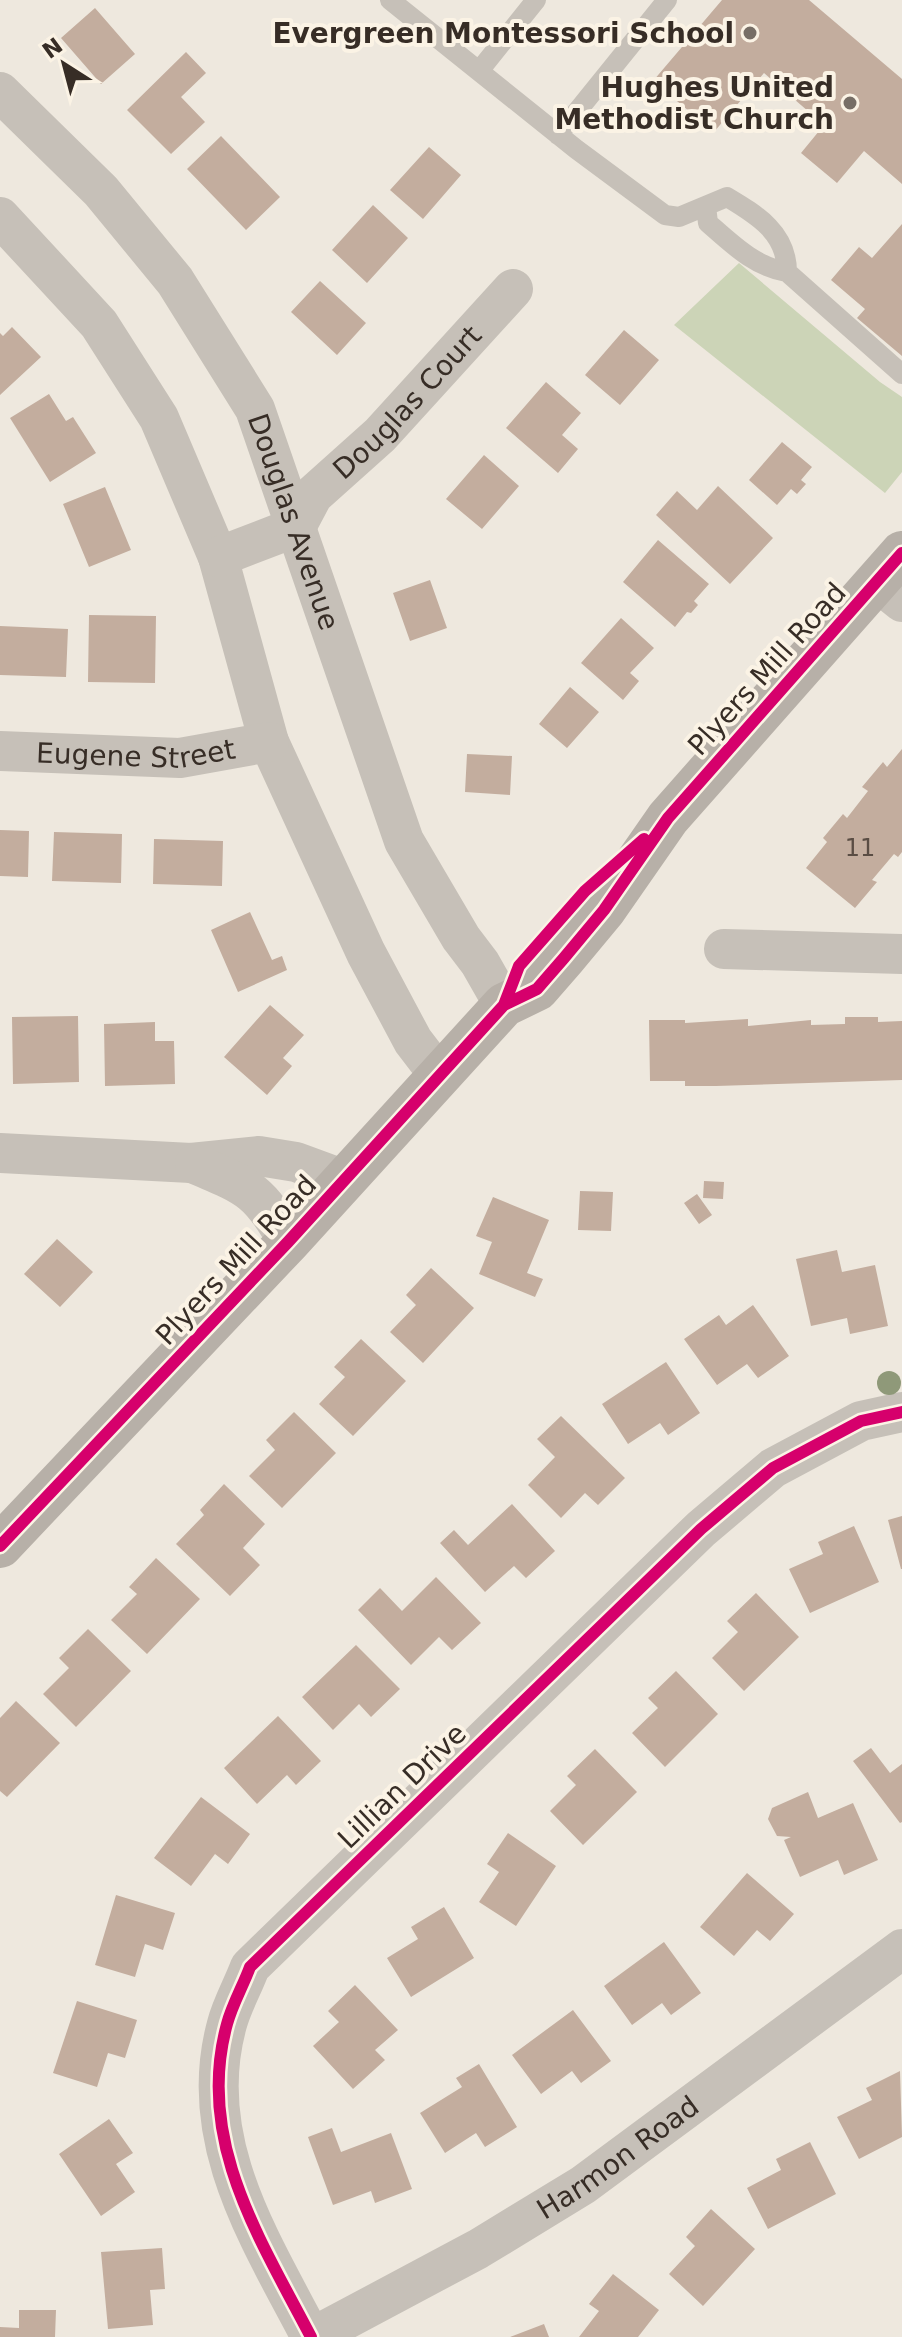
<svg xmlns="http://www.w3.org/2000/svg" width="902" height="2337" font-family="'DejaVu Sans',sans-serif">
  <rect width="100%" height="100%" fill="#eee8de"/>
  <path fill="#ccd4b7" d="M739 263 880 382 902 397V472L885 493 674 325Z"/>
  <path fill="#c3ad9e" d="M722 0H809L902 79V184L864 151 837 183 801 153 824 125 764 73 714 132 653 81Z
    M95 8 135 54 101 84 61 38Z
    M186 52 206 73 181 97 205 122 171 154 127 110Z
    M221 136 280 197 246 230 187 169Z
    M429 147 461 175 423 219 390 190Z
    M373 205 408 238 367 283 332 250Z
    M902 224V356L857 318 865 309 831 280 859 247 872 258Z
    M320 281 366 323 337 355 291 312Z
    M12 327 41 357 0 395V333L3 336Z
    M624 330 659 360 620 405 585 375Z
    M546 382 581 413 562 435 578 449 558 473 506 428Z
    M49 394 66 421 73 417 96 453 50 482 10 418Z
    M782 442 812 467 801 480 806 484 797 494 791 489 777 505 749 480Z
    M484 455 519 486 482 529 446 499Z
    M718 486 773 538 730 584 656 515 677 491 697 510Z
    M105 487 131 550 89 567 63 504Z
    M658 540 709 584 694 601 698 605 691 613 687 612 675 627 623 582Z
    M430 580 447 628 410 641 393 593Z
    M89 615 156 616 155 683 88 682Z
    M621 618 654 648 630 673 639 681 623 700 581 663Z
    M0 626 68 629 66 677 0 675Z
    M570 687 599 712 567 748 539 724Z
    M902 749V852L898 857 894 854 872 880 877 882 855 908 806 868 827 842 823 838 843 814 847 818 868 791 862 787 883 762 887 767Z
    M467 754 512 756 510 795 465 792Z
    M0 830 29 831 28 877 0 876Z
    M54 832 122 834 121 883 52 881Z
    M154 839 223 841 222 886 153 884Z
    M250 912 272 960 282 956 287 970 238 992 211 930Z
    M270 1005 304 1035 283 1058 292 1066 267 1095 224 1057Z
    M78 1016 79 1082 13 1084 12 1017Z
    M845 1017H878V1022L902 1021V1080L716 1086H685V1081H650L649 1020H685V1023L748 1019V1026L811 1020V1025L845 1024Z
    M155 1022V1041H174L175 1084 105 1086 104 1024Z
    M704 1181 724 1182 723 1199 703 1198Z
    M580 1191 613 1192 611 1231 578 1230Z
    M697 1194 712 1215 699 1224 684 1203Z
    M493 1197 549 1220 527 1273 543 1279 535 1297 479 1274 492 1242 476 1236Z
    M57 1239 93 1272 60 1307 24 1274Z
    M837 1250 842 1272 875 1265 888 1326 850 1334 847 1318 811 1326 796 1259Z
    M431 1268 474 1308 423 1363 390 1332 416 1305 406 1295Z
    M753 1305 789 1356 758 1378 747 1364 717 1385 684 1339 719 1315 726 1325Z
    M361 1339 406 1381 353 1436 319 1404 345 1377 334 1367Z
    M666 1362 700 1413 668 1435 660 1423 628 1444 602 1404Z
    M294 1412 336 1453 282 1508 249 1476 275 1450 266 1440Z
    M561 1416 625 1478 598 1505 585 1493 561 1518 528 1485 555 1457 537 1439Z
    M224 1484 265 1524 243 1548 260 1565 230 1596 176 1544 204 1515 200 1510Z
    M512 1504 555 1551 526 1578 514 1566 485 1592 440 1543 454 1530 468 1545Z
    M902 1516V1569H901L888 1520Z
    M854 1526 879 1582 810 1613 789 1569 823 1554 818 1542Z
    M156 1558 200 1599 147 1654 111 1620 137 1594 129 1587Z
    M436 1577 481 1623 452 1650 439 1637 411 1665 358 1610 380 1588 402 1611Z
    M756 1593 799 1637 744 1691 712 1658 738 1632 727 1621Z
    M88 1629 131 1671 76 1727 43 1694 69 1668 59 1658Z
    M356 1645 400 1689 371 1717 359 1704 333 1730 302 1697Z
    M676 1671 718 1714 665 1767 632 1733 658 1708 648 1698Z
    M16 1701 60 1743 7 1797 0 1791V1718Z
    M278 1716 321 1761 296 1785 287 1775 257 1804 224 1768Z
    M871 1748 890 1773 902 1764V1822L900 1823 853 1761Z
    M595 1749 637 1792 583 1845 550 1811 576 1785 567 1776Z
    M808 1792 818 1818 853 1803 878 1860 844 1875 838 1860 800 1877 784 1840 791 1837 777 1836 768 1819 772 1808Z
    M201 1797 250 1834 228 1864 215 1854 191 1886 154 1858Z
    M508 1833 556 1866 516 1926 479 1902 499 1872 487 1864Z
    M747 1873 794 1914 770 1941 757 1930 734 1956 700 1927Z
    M116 1895 175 1913 163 1950 145 1944 135 1977 95 1965Z
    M444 1907 474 1958 411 1997 387 1958 418 1939 411 1927Z
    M664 1942 701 1993 671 2015 662 2003 632 2025 604 1986Z
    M355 1985 398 2030 375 2050 385 2060 353 2089 313 2046 339 2022 328 2011Z
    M77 2001 137 2020 125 2058 108 2053 97 2087 53 2073Z
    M573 2010 611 2061 581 2083 572 2071 541 2094 512 2055Z
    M479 2064 517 2127 485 2147 476 2133 445 2153 420 2113 462 2087 456 2078Z
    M900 2071 902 2137 859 2159 837 2117 872 2100 866 2088Z
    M109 2119 133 2153 116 2164 135 2192 101 2216 59 2154Z
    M332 2128 341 2152 391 2133 412 2189 375 2203 371 2191 333 2205 308 2137Z
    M810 2142 836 2194 768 2229 747 2188 781 2170 776 2159Z
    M711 2209 755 2249 703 2306 669 2274 695 2246 686 2237Z
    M162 2248 165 2289 150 2290 153 2325 108 2329 101 2252Z
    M613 2274 659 2310 638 2337H579L599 2311 589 2304Z
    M19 2310H56L55 2337H0V2327L19 2328Z
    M544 2324 549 2337H510Z"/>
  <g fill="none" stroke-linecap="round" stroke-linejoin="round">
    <path stroke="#c6c0b8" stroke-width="20" d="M390 0 576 149 665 215 679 217 727 197C757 215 787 233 787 272
      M479 71 536 0
      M558 135 667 0
      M706 206 708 223C732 244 755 267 787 272L902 374"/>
    <g stroke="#c6c0b8" stroke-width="40">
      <path id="s1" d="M0 92 101 191 175 281 255 409 404 841 461 938 480 963 504 1005"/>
      <path d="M0 217 99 324 159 418 218 557 269 742 366 953 413 1041 439 1075"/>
      <path id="s2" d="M218 557 296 527 313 495 380 435 513 289"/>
      <path d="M877 582 902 602"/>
      <path id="s3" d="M0 751 180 758 269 742"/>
      <path d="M724 949 902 954"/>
      <path d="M0 1153 191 1163 259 1156 296 1162 345 1180"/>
      <path d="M195 1164C247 1186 260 1190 288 1242"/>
      <path d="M311 2337C260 2239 195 2140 227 2024 232 2005 243 1986 250 1967L701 1529 773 1468 861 1421 902 1412"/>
      <path id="s4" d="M313 2337 478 2249 583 2185 902 1949"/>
    </g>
    <path stroke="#b7b0a8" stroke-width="44" d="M0 1546 288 1242 504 1005 537 989 564 958 604 910 668 818 902 553"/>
    <g stroke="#fbf3e5" stroke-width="17">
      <path id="cycleway" d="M504 1005 519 966 585 891 644 839
        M0 1546 288 1242 504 1005 537 989 564 958 604 910 668 818 902 553
        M311 2337C260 2239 195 2140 227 2024 232 2005 243 1986 250 1967L701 1529 773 1468 861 1421 902 1412"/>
    </g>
    <use href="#cycleway" stroke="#d6006c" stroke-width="12"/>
  </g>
  <circle fill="#8f9979" cx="889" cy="1383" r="12"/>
  <g fill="#776e66" stroke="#fbf3e5" stroke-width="3">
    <circle cx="750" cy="33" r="8"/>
    <circle cx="850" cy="103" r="8"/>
  </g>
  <g text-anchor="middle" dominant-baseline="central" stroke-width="8" stroke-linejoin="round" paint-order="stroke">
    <g font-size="24" fill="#5a4d44">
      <text x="860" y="848">11</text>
    </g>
    <g font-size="28" font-weight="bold" fill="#372d26" stroke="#fbf3e5" text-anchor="end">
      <text x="734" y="33">Evergreen Montessori School</text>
      <text x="834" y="87">Hughes United<tspan x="834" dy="32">Methodist Church</tspan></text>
    </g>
    <g font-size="28" fill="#372d26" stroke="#fbf3e5">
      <text stroke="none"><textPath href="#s2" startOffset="252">Douglas Court</textPath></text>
      <text stroke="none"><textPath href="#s1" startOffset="528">Douglas Avenue</textPath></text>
      <text transform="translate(767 669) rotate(-48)">Plyers Mill Road</text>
      <text stroke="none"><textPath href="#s3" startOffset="136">Eugene Street</textPath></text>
      <text transform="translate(236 1260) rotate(-47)">Plyers Mill Road</text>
      <text transform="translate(402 1786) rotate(-44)">Lillian Drive</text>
      <text stroke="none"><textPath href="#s4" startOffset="354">Harmon Road</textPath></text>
    </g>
  </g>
  <g transform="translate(64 64) rotate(324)" stroke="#fbf3e5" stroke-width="6" paint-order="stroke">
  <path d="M0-6L14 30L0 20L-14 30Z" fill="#372d26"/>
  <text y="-12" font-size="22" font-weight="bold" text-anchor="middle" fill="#372d26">N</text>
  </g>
</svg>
